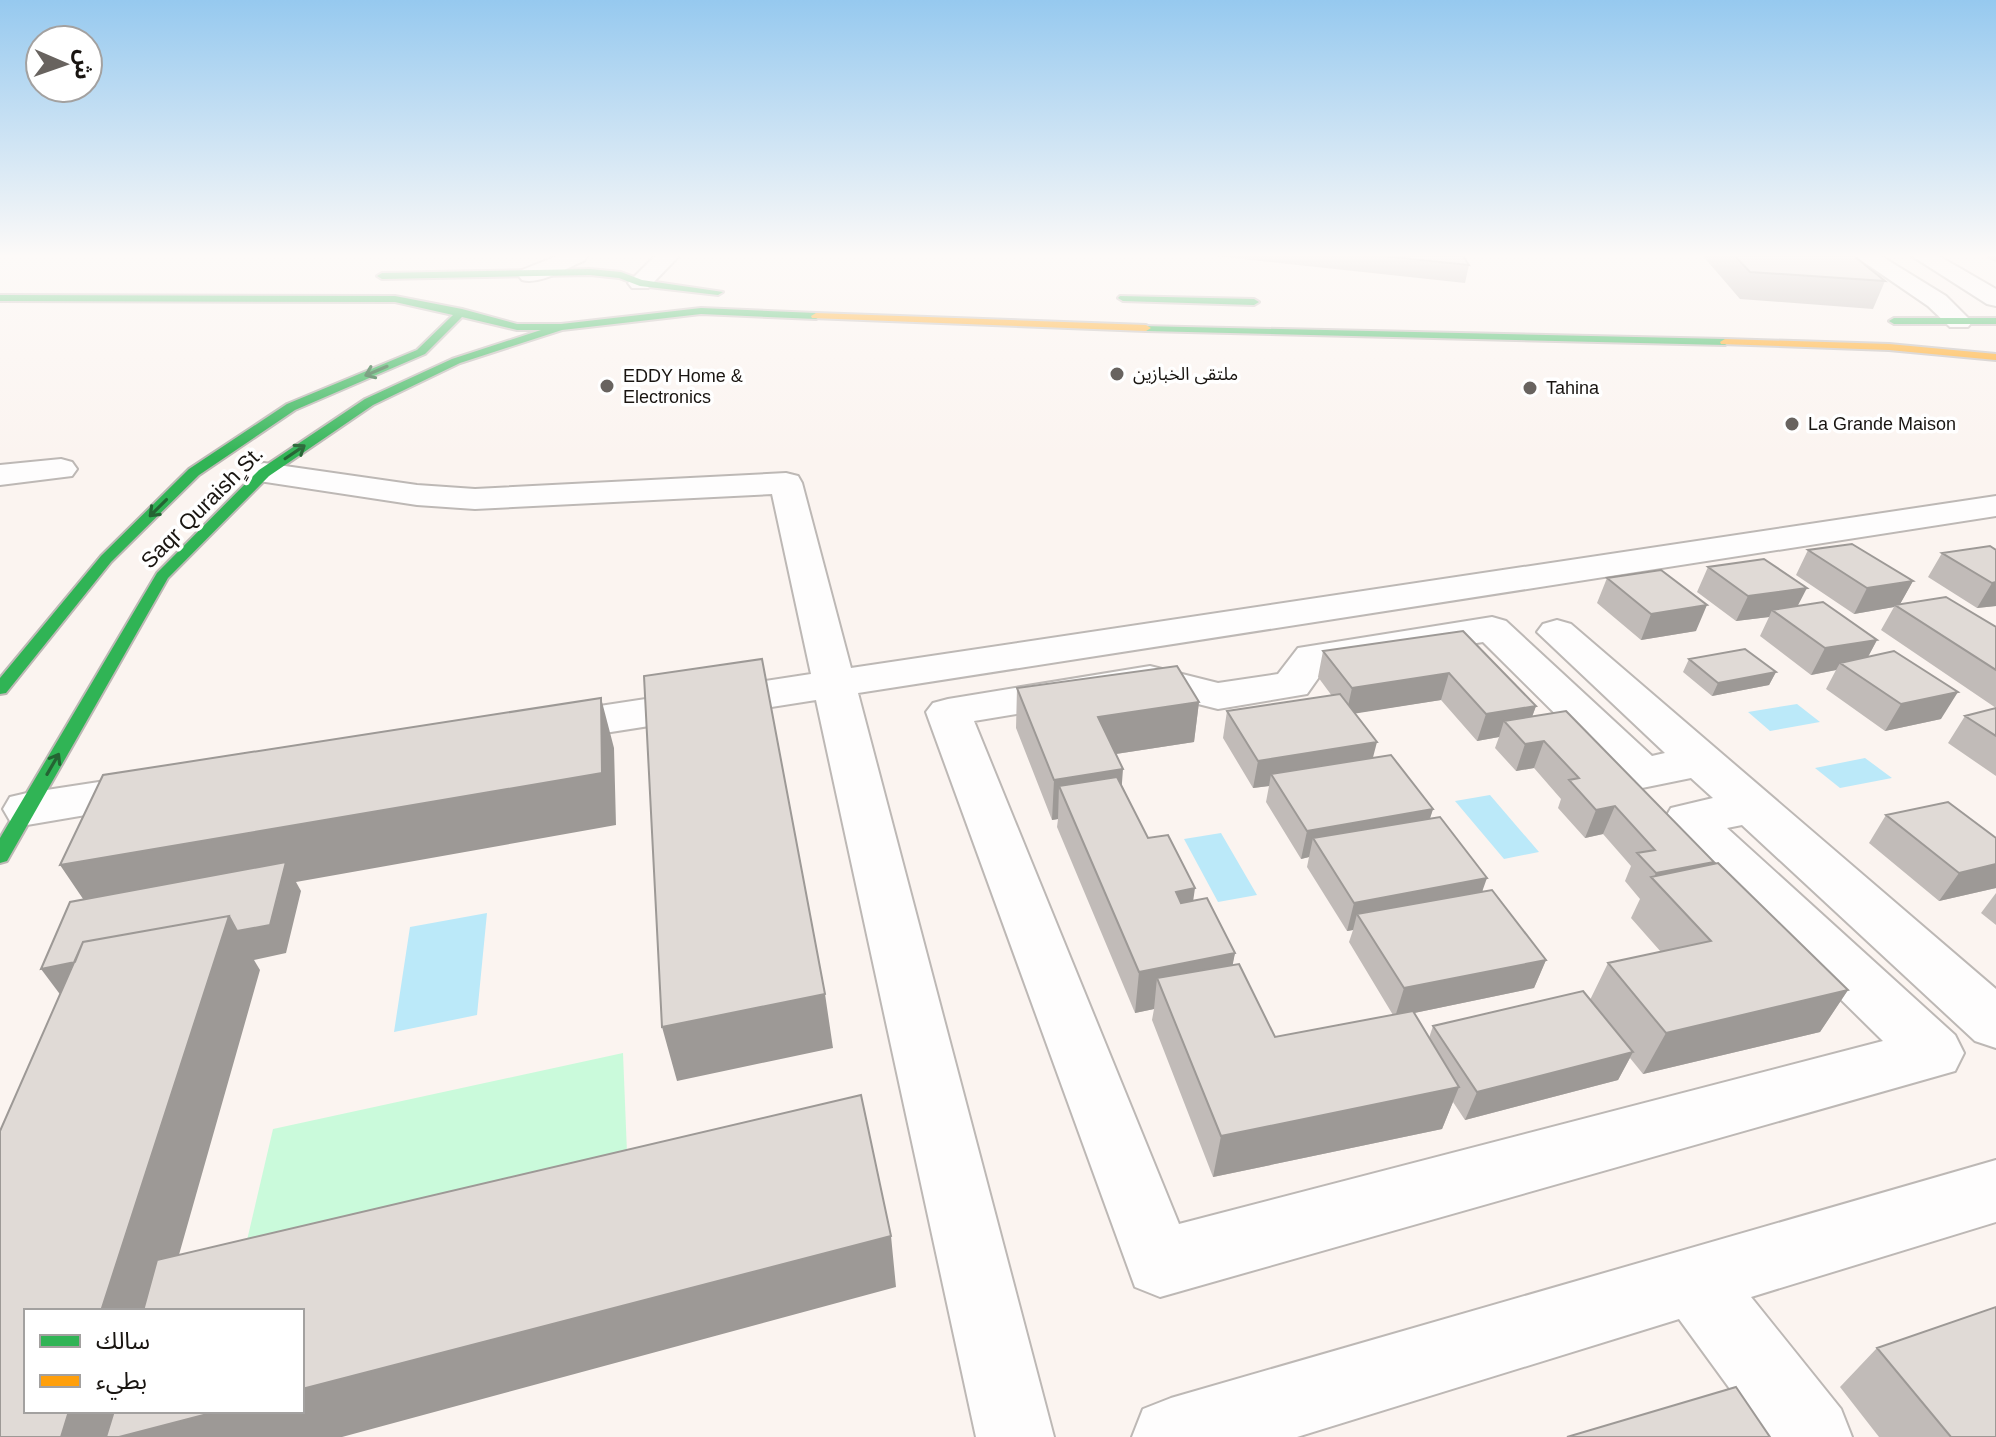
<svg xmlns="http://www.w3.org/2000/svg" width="1996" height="1437" font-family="Arial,'Noto Sans Arabic',sans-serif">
  <rect width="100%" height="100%" fill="#fbf4f0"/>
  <path fill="#cafadb" d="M623 1053 628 1178 240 1270 273 1129Z"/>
  <path fill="#bbe9f9" d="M1797 704 1820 722 1770 731 1748 712Z
    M1865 758 1892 778 1840 788 1815 768Z
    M1490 795 1539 852 1504 859 1455 801Z
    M1221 833 1257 895 1218 902 1184 839Z
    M487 913 477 1015 394 1032 410 927Z"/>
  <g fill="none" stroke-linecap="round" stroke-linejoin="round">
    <g stroke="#bdb8b5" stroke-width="4">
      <path id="street" d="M557 256H587L584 261C566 268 541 285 522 280L518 275 522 270Z
        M655 256H679L648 288H632L628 283Z
        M1855 256H1881L1946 296 1972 322 1968 327H1950L1928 306Z
        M1912 256H1939L1996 289V306L1987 304Z
        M61 459 72 462 77 469 72 476 0 485V465Z
        M264 463 417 485 475 489 786 473 798 476 802 483 851 668 1996 496V516L858 693 1054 1437H976L816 700 547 742 531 738 525 728 531 718 547 714 811 674 772 494 475 509 417 505 253 480 248 473 253 466Z
        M1492 617 1506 621 1652 756 1665 753 1537 632 1543 624 1557 620 1571 624 1996 989V1048L1975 1041 1742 825 1727 828 1955 1035 1964 1053 1955 1071 1160 1297 1135 1287 926 712 933 703 948 699 1150 666 1218 683 1278 674 1298 648ZM1483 642 1626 784 1642 788 1691 778 1713 798 1671 808 1664 820 1671 832 1883 1041 1179 1224 974 721 1150 692 1218 709 1307 694 1326 667Z
        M151 774 168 779 175 790 168 801 27 825 10 821 3 809 10 797 27 793Z
        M1996 1160V1222L1751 1297 1841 1409 1852 1437H1765L1679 1319 1297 1437H1132L1143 1409 1171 1398Z"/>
    </g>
    <g stroke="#bdb8b5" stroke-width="4">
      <path id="fast" d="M590 269 621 272 642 280 723 292 718 295 640 286 619 278 590 275 382 279 377 276 382 273Z
        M0 295 395 296 462 309 517 324H561L701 308 816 313 821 316 816 319 701 314 562 330 460 363 373 405 269 476 168 578 7 861 0 863V838L157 573 259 470 365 399 452 359 541 330H517L462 317 425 354 295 410 199 475 111 562 6 693 0 694V678L101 556 189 469 287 404 417 350 453 315 395 302 0 301Z
        M1120 296 1254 299 1259 302 1254 305 1123 301 1118 298Z
        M1996 318V324H1894L1889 321 1894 318Z
        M1142 326 1725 339 1730 342 1725 345 1146 331 1141 328Z"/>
    </g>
    <g stroke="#bdb8b5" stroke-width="4">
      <path id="slow" d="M816 313 1146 325 1151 328 1146 331 812 318 811 316Z
        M1725 339 1889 344 1996 354V360L1889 350 1721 344 1720 342Z"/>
    </g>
    <use href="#street" fill="#fefdfd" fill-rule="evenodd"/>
    <use href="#fast" fill="#30b455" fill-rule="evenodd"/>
    <use href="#slow" fill="#ff9f0a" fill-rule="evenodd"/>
  </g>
  <path fill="#c1bbb8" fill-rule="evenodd" d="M1215 256H1463L1469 265 1465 283Z
    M1703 256H1854L1885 281 1873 309 1740 299Z
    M1988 256H1996V262L1987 258Z
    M1808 550 1913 581 1900 604 1996 627V708L1881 630 1894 607 1854 614 1796 575Z
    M1996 550V606L1977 608 1928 577 1942 553Z
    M1708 567 1877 640 1868 657 1941 719 1885 731 1826 689 1836 670 1811 675 1760 636 1769 617 1736 621 1697 592Z
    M1607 578 1696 631 1641 640 1597 603Z
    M1463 631 1536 706 1532 717 1714 862 1713 864 1848 990 1820 1032 1643 1074 1630 1058 1618 1080 1465 1120 1453 1102 1442 1129 1213 1177 1152 1020 1154 1009 1135 1013 1057 827 1058 819 1052 820 1016 728 1017 688 1199 702 1194 742 1116 754 1122 786 1148 838 1193 901 1235 953 1232 965 1275 1037 1393 1015 1349 942 1353 930 1347 931 1307 867 1309 857 1301 859 1266 802 1269 786 1253 788 1223 738 1227 711 1332 696 1318 677 1323 651ZM1441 700 1477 741 1499 737 1495 748 1516 771 1534 768 1561 799 1558 808 1585 838 1603 834 1631 866 1625 881 1640 899 1631 918 1661 952 1608 963 1590 1000 1433 1026 1429 1038 1414 1013 1534 988 1546 960 1483 891 1430 818 1433 809 1373 758 1355 713Z
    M1689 659 1776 672 1769 685 1712 696 1683 672Z
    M1996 708V776L1948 743 1965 716Z
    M1886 815 1996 838V888L1939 901 1869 843Z
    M1996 893V925L1981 913Z
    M1877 1348 1996 1437H1879L1840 1387Z"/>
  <path fill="#9d9996" d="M1913 581 1899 606 1895 605 1894 607 1854 614 1867 588Z
    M1996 582V606L1977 608 1992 583Z
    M1807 588 1794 613 1772 610 1769 617 1736 621 1748 596Z
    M1707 605 1696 631 1641 640 1651 614Z
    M1877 640 1863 666 1840 663 1836 670 1811 675 1825 648Z
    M1776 672 1769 685 1712 696 1718 683Z
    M1449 673 1441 700 1346 715 1352 688Z
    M1958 692 1941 719 1885 731 1901 704Z
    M601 698 614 748 616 825 296 882 301 891 286 953 254 960 260 970 163 1311H101L62 997 41 969 229 916 280 885 96 918 60 865Z
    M1199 702 1194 742 1096 757 1098 717Z
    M1536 706 1526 733 1504 721 1499 737 1477 741 1486 714Z
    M1544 741 1534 768 1516 771 1525 744Z
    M1377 742 1370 769 1271 774 1269 786 1253 788 1258 761Z
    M1123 769 1120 809 1059 786 1058 819 1052 820 1054 780Z
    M1615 806 1603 834 1585 838 1596 810Z
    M1433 809 1424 837 1313 838 1309 857 1301 859 1307 831Z
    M1714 862 1699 890 1653 879 1656 873Z
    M1996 864V888L1939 901 1959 873Z
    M1487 878 1477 906 1357 914 1353 930 1347 931 1354 903Z
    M1195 888 1189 930 1176 892Z
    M1235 953 1227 994 1157 978 1154 1009 1135 1013 1139 972Z
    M1546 960 1534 988 1395 1017 1404 988Z
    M1848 990 1820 1032 1643 1074 1666 1033Z
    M825 994 833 1048 677 1081 662 1027Z
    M1633 1052 1618 1080 1465 1120 1477 1092Z
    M1459 1087 1442 1129 1213 1177 1221 1136Z
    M891 1236 896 1287 342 1437H61L69 1411H302V1389Z"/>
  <path fill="#e0dad6" stroke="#9d9996" stroke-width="2" d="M1383 256H1463L1469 265Z
    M1735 256H1854L1885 281 1750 272Z
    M1852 544 1913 581 1867 588 1808 550Z
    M1990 546 1996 550V582L1992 583 1942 553Z
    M1764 559 1807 588 1748 596 1708 567Z
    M1661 570 1707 605 1651 614 1607 578Z
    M1946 597 1996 627V670L1895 605Z
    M1823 602 1877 640 1825 648 1772 610Z
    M1463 631 1536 706 1486 714 1449 673 1352 688 1323 651Z
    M1745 649 1776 672 1718 683 1689 659Z
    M1894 651 1958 692 1901 704 1840 663Z
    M762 659 825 994 662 1027 644 676Z
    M1177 666 1199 702 1098 717 1123 769 1054 780 1017 688Z
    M1340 694 1377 742 1258 761 1227 711Z
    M601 698 602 773 60 865 103 775Z
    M1996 708V736L1965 716Z
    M1566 711 1714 862 1656 873 1637 853 1655 850 1615 806 1596 810 1569 780 1579 778 1544 741 1525 744 1504 721Z
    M1391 755 1433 809 1307 831 1271 774Z
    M1117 777 1148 838 1168 835 1195 888 1176 892 1181 903 1207 898 1235 953 1139 972 1059 786Z
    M1948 802 1996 838V864L1959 873 1886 815Z
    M1440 817 1487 878 1354 903 1313 838Z
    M286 862 270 925 237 931 229 916 83 942 75 962 41 969 70 902Z
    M1718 863 1848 990 1666 1033 1608 963 1711 941 1651 877Z
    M1492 890 1546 960 1404 988 1357 914Z
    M229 916 101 1311H26V1411H69L61 1437H0V1131L83 942Z
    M1239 964 1275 1037 1413 1011 1459 1087 1221 1136 1157 978Z
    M1583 991 1633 1052 1477 1092 1433 1026Z
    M861 1095 891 1236 302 1389V1311H143L157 1260Z
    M1996 1307V1437H1951L1877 1348Z
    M1736 1387 1770 1437H1567Z
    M114 1411H219L119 1437H106Z"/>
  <defs><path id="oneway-shaft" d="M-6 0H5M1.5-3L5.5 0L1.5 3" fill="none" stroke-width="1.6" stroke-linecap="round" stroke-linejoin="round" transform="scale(2)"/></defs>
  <g stroke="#246433">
    <use href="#oneway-shaft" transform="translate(376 371) rotate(157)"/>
    <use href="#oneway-shaft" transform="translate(295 452) rotate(-34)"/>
    <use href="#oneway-shaft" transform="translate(158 508) rotate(135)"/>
    <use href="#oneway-shaft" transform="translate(53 764) rotate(-60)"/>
  </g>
  <linearGradient id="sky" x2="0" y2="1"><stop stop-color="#96c9ef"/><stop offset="0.56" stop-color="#fdfaf8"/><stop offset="1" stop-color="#fdfaf8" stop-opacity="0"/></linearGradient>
  <rect width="1996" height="457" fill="url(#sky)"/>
  <g fill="#68635f" stroke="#fff" stroke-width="3">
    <circle cx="1117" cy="374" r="8"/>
    <circle cx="607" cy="386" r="8"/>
    <circle cx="1530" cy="388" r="8"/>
    <circle cx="1792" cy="424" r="8"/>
  </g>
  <g text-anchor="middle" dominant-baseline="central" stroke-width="7" stroke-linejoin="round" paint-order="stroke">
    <g font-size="18" fill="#191511" stroke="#fff" text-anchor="start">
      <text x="1133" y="374">ملتقى الخبازين</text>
      <text x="623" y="376">EDDY Home &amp;<tspan x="623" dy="21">Electronics</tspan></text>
      <text x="1546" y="388">Tahina</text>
      <text x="1808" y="424">La Grande Maison</text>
    </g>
    <g font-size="22" fill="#191511" stroke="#fff">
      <text transform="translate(202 507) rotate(-45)">Saqr Quraish ٍSt.</text>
    </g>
  </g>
  <rect x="24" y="1309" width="280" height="104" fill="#ffffff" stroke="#a3a1a0" stroke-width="2"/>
  <rect x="40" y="1335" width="40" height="12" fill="#30b455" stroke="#a3a1a0" stroke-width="2"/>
  <text x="96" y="1349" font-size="24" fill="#191511">سالك</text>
  <rect x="40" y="1375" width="40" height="12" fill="#ff9f0a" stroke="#a3a1a0" stroke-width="2"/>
  <text x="96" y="1389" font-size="24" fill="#191511">بطيء</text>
  <g transform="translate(64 64) rotate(92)"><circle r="38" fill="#ffffff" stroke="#a3a1a0" stroke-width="2"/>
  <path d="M0-6L14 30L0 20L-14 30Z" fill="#68635f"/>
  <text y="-12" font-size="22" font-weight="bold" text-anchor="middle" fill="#191511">ش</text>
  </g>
</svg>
